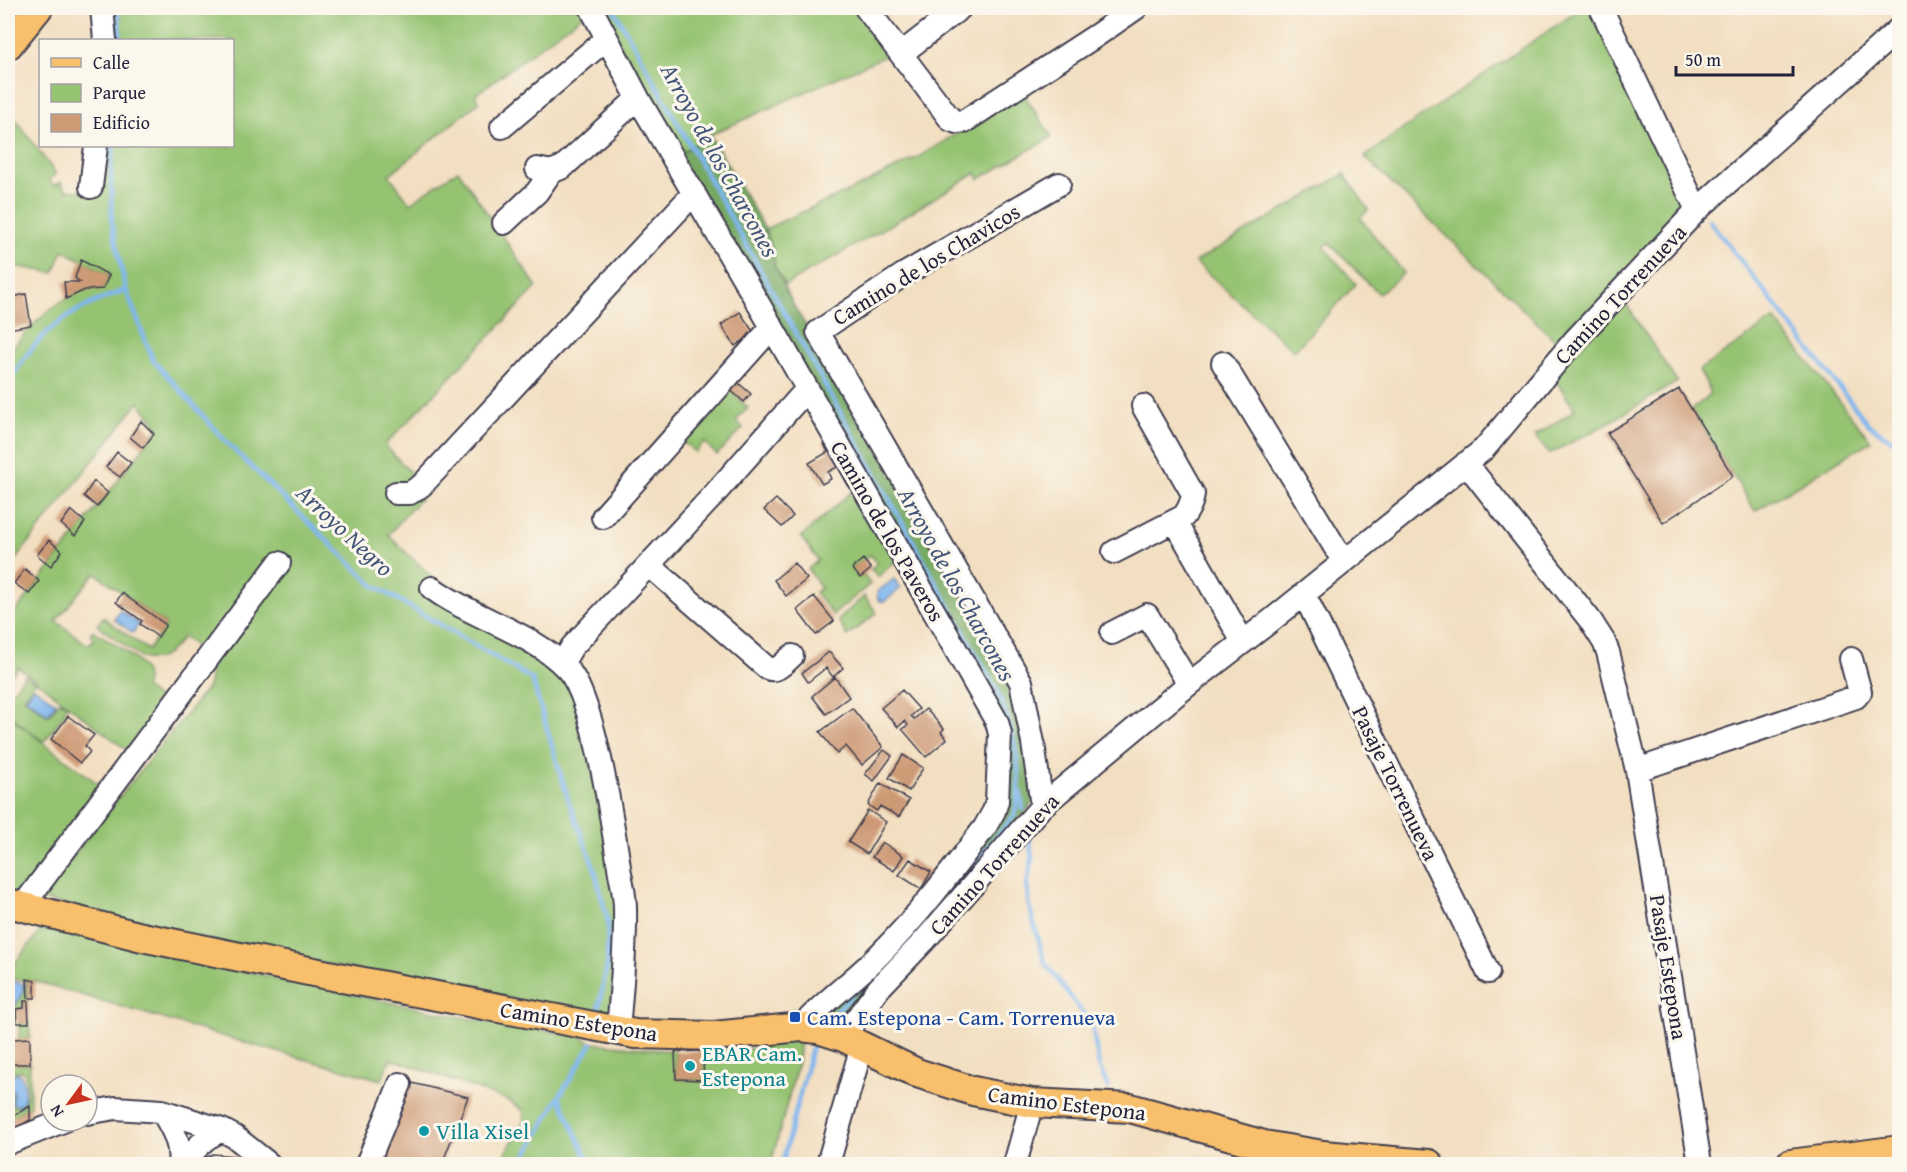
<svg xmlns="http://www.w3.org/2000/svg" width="1907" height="1172" font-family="'Gentium Book Plus',serif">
  <rect width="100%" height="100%" fill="#fbf7ec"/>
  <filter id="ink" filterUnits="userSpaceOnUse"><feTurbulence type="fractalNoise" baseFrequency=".0167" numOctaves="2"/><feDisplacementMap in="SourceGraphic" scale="12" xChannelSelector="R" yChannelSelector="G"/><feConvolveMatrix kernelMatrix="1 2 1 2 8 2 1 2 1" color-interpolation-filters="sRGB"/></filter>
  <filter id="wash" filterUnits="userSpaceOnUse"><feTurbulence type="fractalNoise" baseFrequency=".008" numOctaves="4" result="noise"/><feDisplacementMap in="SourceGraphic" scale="24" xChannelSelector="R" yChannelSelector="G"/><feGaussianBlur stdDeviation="1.35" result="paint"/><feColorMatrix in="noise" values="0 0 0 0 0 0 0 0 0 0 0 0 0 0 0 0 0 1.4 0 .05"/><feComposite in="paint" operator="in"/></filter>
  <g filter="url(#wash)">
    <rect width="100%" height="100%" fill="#f2dec0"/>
    <path fill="#95c372" stroke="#5c7256" stroke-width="1.5" fill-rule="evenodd" d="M107 8H582L584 14 475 95 479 102 389 175 410 203 458 170 537 287 385 445 427 491 388 535 451 595 551 664 577 698 618 899 611 1013H591L269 954 40 899 104 816 208 687C216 655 206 654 183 637 171 651 163 664 142 658L97 625 103 617 148 650 166 625 95 573 56 621 88 645 94 639 90 634 93 630C106 639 137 656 144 670 147 676 146 682 146 689L163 702 128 751 18 667 8 680V621L159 428 139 402 8 569V354C26 330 70 283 103 289L109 275 63 250 54 273 8 265V109L56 174 49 179 54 186 61 182 66 190 97 192 102 146H232V40H110Z
      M600 8H860L894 52 710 135 678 155Z
      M1582 8H1594L1692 210 1562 347 1365 157 1394 135Z
      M1023 93 1052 137 979 179 976 173 880 231 785 285 774 265 773 250 765 229 860 186 920 156Z
      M1344 174 1369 210 1360 218 1404 273 1379 294 1329 243 1324 247 1356 284 1294 351 1195 262Z
      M1624 301 1677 382 1603 426 1549 454 1535 436 1575 410 1553 376Z
      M1774 319 1871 441 1755 511 1692 410 1711 393 1699 370Z
      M728 388 748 408 736 420 743 428 717 455 704 442 696 452 680 440Z
      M857 487 896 561 878 577 871 569 877 563 871 555 853 567 860 578 864 575 870 584 833 615 815 592 821 588 808 569 818 560 801 537Z
      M864 596 877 613 847 636 838 620Z
      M25 675 35 682 24 698 48 716 60 701 68 706 64 710 66 712 44 742 8 714V697Z
      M8 716 105 789 21 899 8 895Z
      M44 926 335 991 471 1019 580 1036 592 1043 672 1051 675 1052 676 1079 703 1080 704 1051 744 1050 800 1039 798 1062 771 1164H500L524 1120 523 1110 507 1100 398 1061 391 1060 388 1063 382 1080 256 1046 27 979 28 1001H24V1008L16 1009V1012L8 1010V1005L15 1007 23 994 26 983 24 980 10 979 8 981V972Z
      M19 1023H29L30 1038 19 1039Z
      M8 1064H30V1106L8 1119ZM15 1071H21L25 1074 27 1093 23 1105 14 1107 11 1102 12 1094 8 1085Z"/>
    <path fill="#78a964" stroke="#4d6650" stroke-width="1.5" d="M710 135 765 229 773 250 774 265 795 308 860 415 1014 683 1034 801 990 858 975 845 1004 733 678 155Z
      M974 854 984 863 923 934 914 926Z
      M908 933 917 941 851 1010 839 1019 818 1017Z"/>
    <path fill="#7fb6ee" stroke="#506c94" stroke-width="1.5" d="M894 579 901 588 884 602 878 600 877 592Z
      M120 610 139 624 133 633 114 619Z
      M34 687 56 703 48 714 26 698Z
      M11 981 24 984 22 994 14 1006 8 1004V984Z
      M16 1073H18C26 1080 24 1090 24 1100L18 1106 12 1102 14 1092 9 1085 12 1076Z"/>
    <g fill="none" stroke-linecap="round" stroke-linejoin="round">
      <path stroke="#7fb6ee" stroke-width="4.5" d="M118 8 120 40
        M613 8 997 691C1014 730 1025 774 1014 816L945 897
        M114 146 111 168 112 224 126 290 153 360 230 446 373 585 532 679 569 802 594 867 608 922 607 967 598 1010
        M1709 220 1868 424 1900 446
        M8 384C39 330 67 310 126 290
        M1020 791 1023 809
        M1029 835 1032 858 1027 885 1029 906 1045 963 1092 1025 1099 1065 1108 1088
        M825 1023 855 992
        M521 1164 559 1097
        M590 1164 559 1097 592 1043
        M782 1164 814 1039"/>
    </g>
    <g id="blocks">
      <path fill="#cd9a76" d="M81 260 109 275 103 289 85 290 66 299 64 282H80L75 278Z
        M26 294 31 325 8 329V298Z
        M740 312 754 333 735 346 721 325Z
        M735 380 751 394 744 402 728 388Z
        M1679 389 1733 476 1663 523 1607 433Z
        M141 421 154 434 143 448 130 437Z
        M830 436 844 463 828 472 831 479 822 484 809 463 828 452 824 444Z
        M117 452 131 463 120 477 106 467Z
        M94 481 108 493 97 507 84 496Z
        M776 499 793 516 782 527 764 510Z
        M71 510 85 522 75 536 61 524Z
        M49 540 62 551 51 566 37 555Z
        M863 559 871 569 860 578 852 568Z
        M794 563 807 579 786 596 774 580Z
        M25 569 39 581 29 594 14 583Z
        M122 593 166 625 158 637 140 624 142 621 116 602Z
        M814 596 834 621 816 635 797 610Z
        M829 652 843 668 833 677 826 668 808 682 802 673Z
        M835 677 849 697 826 714 812 696Z
        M902 690 919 709 911 716 914 719 926 709 944 729 941 732 947 739 926 757 902 729 908 725 905 721 898 727 881 708Z
        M852 708 883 747 862 765 846 746 837 754 820 732Z
        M68 716 94 735 85 746 90 752 80 763 51 739Z
        M884 750 892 756 874 781 865 774Z
        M903 755 923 768 909 791 889 778Z
        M880 783 909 800 899 817 880 806 877 811 868 805Z
        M868 810 886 822 867 854 848 842Z
        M882 842 903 856 894 871 872 857Z
        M910 859 931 872 921 889 899 875Z
        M27 979 35 981V998H28Z
        M24 1001H28L29 1023H17L16 1009 24 1008Z
        M8 1034 14 1039 30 1038V1064H8Z
        M704 1051 703 1080 676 1079 675 1052Z
        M412 1083 468 1097 442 1164H381L408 1085Z
        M30 1106V1120L10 1132 8 1129V1119Z
        M213 1154 235 1156 248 1164H195Z"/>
    </g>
  </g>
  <g filter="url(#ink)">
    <use href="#blocks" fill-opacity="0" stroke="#413e4f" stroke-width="1.5"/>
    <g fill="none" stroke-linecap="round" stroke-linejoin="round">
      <g stroke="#413e4f" stroke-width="26">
        <path id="minor" d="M102 8 105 40
          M591 8 639 100 772 327 997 722 1000 734 997 801 994 811 985 827C952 871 918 916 879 955 854 981 824 1001 801 1027
          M866 8 951 120 957 122 965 121 1097 35 1136 8
          M1601 8 1697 210
          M902 53 960 8
          M502 127 606 39
          M537 169 551 172 563 167 638 98
          M91 187 96 146
          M504 223 537 192 551 172
          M1223 363 1344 562
          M1466 463 1590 620 1604 642 1608 652 1637 770 1700 1164
          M396 493H410L422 485 694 193
          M603 517 772 327
          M1175 522 1243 642
          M1114 552 1184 516C1189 509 1192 503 1193 494L1143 406
          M649 565 767 668C777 673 785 662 792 656
          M432 588C472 618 536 634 568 670 594 699 613 825 619 867 621 881 625 894 625 908 626 949 621 991 618 1031
          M1304 594 1488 972
          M1112 633 1147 615 1189 684
          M562 664 572 647 710 499 807 389
          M1637 770 1856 697 1860 692 1851 659
          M1042 806 1033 743 1021 682 818 332 903 275 1059 184
          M22 907 279 563
          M843 1037 879 988 924 941 1042 806 1189 684 1273 619 1484 449 1574 341 1697 210 1900 28
          M162 1111C172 1128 182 1144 179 1164
          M87 1113 115 1108 162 1111 222 1130 235 1137 269 1164
          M8 1143 63 1121
          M180 1164 207 1138 222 1130
          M367 1164 400 1084
          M828 1164 862 1046
          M1015 1164 1032 1103"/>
      </g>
      <g stroke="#413e4f" stroke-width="32">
        <path id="major" d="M8 45 38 8
          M8 903 142 937 348 979 635 1034 714 1036 801 1027 818 1029 843 1037 917 1073 973 1091 1032 1103 1130 1108 1264 1145 1323 1155 1429 1164
          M1790 1164 1900 1150"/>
      </g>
      <use href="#minor" stroke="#fff" stroke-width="22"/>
      <use href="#major" stroke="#f8bf6c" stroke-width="28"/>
    </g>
  </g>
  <rect fill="#1a4fb4" stroke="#fbf7ec" stroke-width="2" x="789" y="1011" width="12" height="12" rx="3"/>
  <g fill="#0f9aa8" stroke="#fbf7ec" stroke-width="2">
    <circle cx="690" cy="1066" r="6"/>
    <circle cx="424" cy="1131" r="6"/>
  </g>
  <g text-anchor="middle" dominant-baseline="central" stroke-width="6" stroke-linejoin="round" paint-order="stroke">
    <g font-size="22" fill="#22223b" stroke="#fbf7ec">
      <text transform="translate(926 264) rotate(-31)">Camino de los Chavicos</text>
      <text transform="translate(1620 294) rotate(-47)">Camino Torrenueva</text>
      <text transform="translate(888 531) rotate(60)">Camino de los Paveros</text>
      <text transform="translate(1396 783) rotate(64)">Pasaje Torrenueva</text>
      <text transform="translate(994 864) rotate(-48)">Camino Torrenueva</text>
      <text transform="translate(1669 967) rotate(81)">Pasaje Estepona</text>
      <text transform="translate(579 1021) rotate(9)">Camino Estepona</text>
      <text transform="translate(1067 1103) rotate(7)">Camino Estepona</text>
    </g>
    <g font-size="22" fill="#164399" stroke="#fbf7ec" text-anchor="start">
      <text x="807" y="1017">Cam. Estepona - Cam. Torrenueva</text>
    </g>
    <g font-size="22" fill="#0d838f" stroke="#fbf7ec" text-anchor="start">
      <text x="702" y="1053">EBAR Cam.<tspan x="702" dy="25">Estepona</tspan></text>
      <text x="436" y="1131">Villa Xisel</text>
    </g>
    <g font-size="24" font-style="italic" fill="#43567a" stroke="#fbf7ec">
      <text transform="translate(720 160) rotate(61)">Arroyo de los Charcones</text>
      <text transform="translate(345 530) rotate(43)">Arroyo Negro</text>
      <text transform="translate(957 584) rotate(61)">Arroyo de los Charcones</text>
    </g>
  </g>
  <rect width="1907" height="1172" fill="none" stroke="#fbf7ec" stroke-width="30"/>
  <rect x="39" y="39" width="195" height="108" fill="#fbf7ec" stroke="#a4a2a5" stroke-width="1.5"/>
  <rect x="51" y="58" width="30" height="9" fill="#f8bf6c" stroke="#a4a2a5" stroke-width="1.5"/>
  <text x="93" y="69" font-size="18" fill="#22223b">Calle</text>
  <rect x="51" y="84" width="30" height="18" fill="#95c372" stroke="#a4a2a5" stroke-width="1.5"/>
  <text x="93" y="99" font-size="18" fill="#22223b">Parque</text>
  <rect x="51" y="114" width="30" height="18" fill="#cd9a76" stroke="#a4a2a5" stroke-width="1.5"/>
  <text x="93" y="129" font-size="18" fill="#22223b">Edificio</text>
  <g transform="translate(69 1103) rotate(237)"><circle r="28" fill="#fbf7ec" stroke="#a4a2a5" stroke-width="1.5"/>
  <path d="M0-4.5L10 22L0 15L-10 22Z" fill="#c8321e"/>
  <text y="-9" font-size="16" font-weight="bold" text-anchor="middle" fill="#22223b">N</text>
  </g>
  <path d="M1676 66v9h117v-9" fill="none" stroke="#22223b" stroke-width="3"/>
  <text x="1685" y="66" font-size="18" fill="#22223b" stroke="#fbf7ec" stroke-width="4.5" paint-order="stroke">50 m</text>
</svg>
